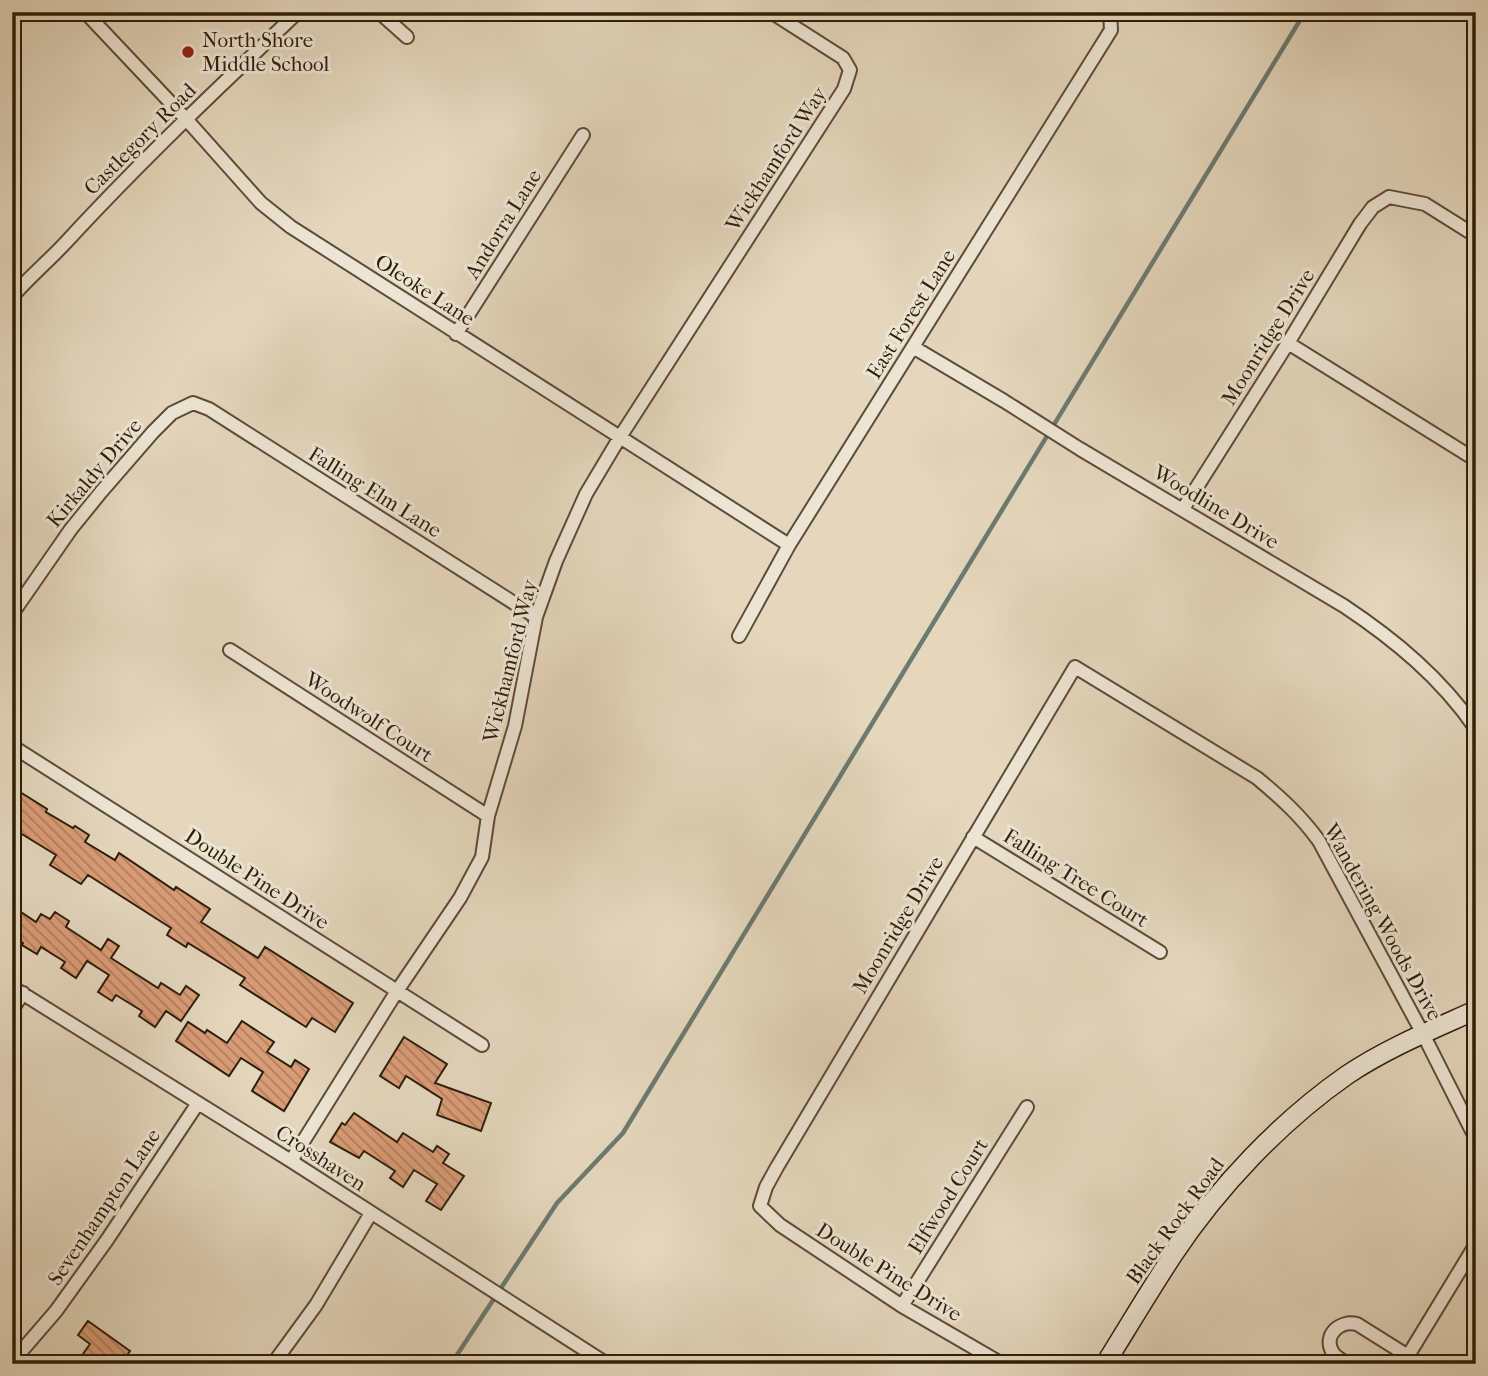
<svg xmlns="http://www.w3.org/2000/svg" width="1488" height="1376" font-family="'IM FELL French Canon',serif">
  <defs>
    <pattern id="building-back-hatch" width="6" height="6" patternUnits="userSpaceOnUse" patternTransform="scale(1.75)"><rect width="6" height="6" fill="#da9c77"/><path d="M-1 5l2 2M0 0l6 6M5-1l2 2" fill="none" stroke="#b17f60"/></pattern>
  </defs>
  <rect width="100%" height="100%" fill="#e4d7bd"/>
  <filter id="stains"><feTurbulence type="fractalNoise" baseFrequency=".00286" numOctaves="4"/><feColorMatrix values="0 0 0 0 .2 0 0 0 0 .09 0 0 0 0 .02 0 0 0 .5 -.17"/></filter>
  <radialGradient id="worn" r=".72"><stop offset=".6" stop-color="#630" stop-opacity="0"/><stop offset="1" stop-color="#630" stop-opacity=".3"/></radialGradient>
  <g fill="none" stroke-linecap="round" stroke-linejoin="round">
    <path stroke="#6c7a70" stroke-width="4.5" d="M451 1364 557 1203 623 1133 1305 12"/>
  </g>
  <path fill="url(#building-back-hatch)" stroke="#2e1e08" stroke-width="2" d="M12 787 47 809 46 812 73 828 75 826 89 835 85 842 115 860 119 853 174 890 176 887 210 909 201 922 258 958 265 947 353 1003 335 1032 312 1018 306 1027 276 1008 240 985 245 978 188 943 186 947 167 935 171 928 88 875 81 884 50 865 56 855 12 828Z
    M12 906 36 922 41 914 50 919 55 912 69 921 66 927 101 950 108 939 119 946 111 958 158 988 161 983 180 995 186 986 199 995 181 1021 166 1011 155 1027 139 1016 142 1011 116 995 112 1001 98 992 109 975 87 961 76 978 61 968 65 962 41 947 37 954 22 945 23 943 12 936Z
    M242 1021 274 1042 267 1052 291 1067 295 1060 309 1069 284 1111 252 1091 263 1072 241 1058 229 1076 176 1041 188 1022 205 1033 207 1030 227 1043Z
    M404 1037 447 1064 435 1083 491 1103 481 1131 437 1115 442 1099 406 1076 399 1088 380 1076Z
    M354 1113 397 1142 403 1133 433 1152 437 1146 449 1154 443 1163 464 1176 441 1210 426 1201 437 1184 414 1170 403 1187 390 1178 395 1171 364 1151 359 1158 330 1142 342 1123 345 1125Z
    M88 1321 130 1351 121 1364 113 1359 110 1364H76L90 1344 78 1335Z"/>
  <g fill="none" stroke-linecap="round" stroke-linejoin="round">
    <g stroke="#5c4c35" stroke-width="16">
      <path id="street" d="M85 12 186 119 261 203 291 227 789 545
        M379 12 407 37
        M12 297C30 276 51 259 69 239 142 160 220 86 298 12
        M456 334 583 135
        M1288 343 1476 460
        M913 347 1004 401 1080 449 1344 606C1395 640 1441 678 1476 729
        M1183 509 1288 343 1360 224 1373 207 1389 197 1425 204 1476 236
        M12 614 71 529 101 492 153 432 172 413 193 403 209 409 536 617
        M739 636 789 545 1111 30 1110 12
        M230 650 488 816
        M12 746 482 1045
        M973 837 1160 952
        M12 987 291 1161 607 1364
        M12 1010 23 993
        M291 1161 397 991 460 898 482 857 488 816 515 726 536 617 556 561 586 494 620 437 844 89 850 70 843 58 771 12
        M902 1306 1027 1107
        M12 1362 56 1311 107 1240 198 1103
        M273 1364 316 1305 371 1213
        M1002 1364 902 1306 780 1225 760 1206 766 1187 777 1167 1075 667 1257 778C1281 798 1301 816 1319 841L1423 1034 1476 1139
        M1348 1364C1343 1361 1337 1358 1333 1353 1322 1335 1340 1320 1357 1324L1408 1356
        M1403 1364 1476 1244"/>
    </g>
    <g stroke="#2e1e08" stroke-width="21">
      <path id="secondary" d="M1105 1364C1128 1327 1150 1290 1173 1255 1218 1187 1281 1121 1347 1075 1387 1048 1432 1030 1476 1010"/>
    </g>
    <use href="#street" stroke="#ede5d4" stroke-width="12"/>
    <use href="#secondary" stroke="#ede5d4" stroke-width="18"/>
  </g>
  <circle fill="#8f2418" stroke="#ede5d4" stroke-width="2.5" cx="188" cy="52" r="7"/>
  <g text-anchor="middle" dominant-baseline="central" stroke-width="6" stroke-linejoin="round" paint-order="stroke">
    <g font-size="21" fill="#2e1e08" stroke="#ede5d4" text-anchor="start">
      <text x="202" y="40">North Shore<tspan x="202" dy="24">Middle School</tspan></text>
    </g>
    <g font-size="21" fill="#2e1e08" stroke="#ede5d4">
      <text transform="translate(140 139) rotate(-45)">Castlegory Road</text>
      <text transform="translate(776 159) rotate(-57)">Wickhamford Way</text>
      <text transform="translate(503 224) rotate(-58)">Andorra Lane</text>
      <text transform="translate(425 290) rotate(33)">Oleoke Lane</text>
      <text transform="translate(911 314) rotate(-58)">East Forest Lane</text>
      <text transform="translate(1268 337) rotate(-58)">Moonridge Drive</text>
      <text transform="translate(94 473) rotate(-50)">Kirkaldy Drive</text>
      <text transform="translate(375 492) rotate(32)">Falling Elm Lane</text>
      <text transform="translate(1216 507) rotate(31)">Woodline Drive</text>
      <text transform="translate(510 661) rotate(-76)">Wickhamford Way</text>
      <text transform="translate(369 717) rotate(33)">Woodwolf Court</text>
      <text transform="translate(1076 878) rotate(32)">Falling Tree Court</text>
      <text transform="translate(257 879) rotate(33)">Double Pine Drive</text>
      <text transform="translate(1383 922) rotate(61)">Wandering Woods Drive</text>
      <text transform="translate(898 925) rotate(-59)">Moonridge Drive</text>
      <text transform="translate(321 1158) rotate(33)">Crosshaven</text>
      <text transform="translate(948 1196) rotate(-58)">Elfwood Court</text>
      <text transform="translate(104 1207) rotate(-56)">Sevenhampton Lane</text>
      <text transform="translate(1175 1221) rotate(-54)">Black Rock Road</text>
      <text transform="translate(889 1272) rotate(32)">Double Pine Drive</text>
    </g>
  </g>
  <rect width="1488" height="1376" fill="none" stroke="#e4d7bd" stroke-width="42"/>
  <rect x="14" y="14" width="1460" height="1348" fill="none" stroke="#2e1e08" stroke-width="3.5"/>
  <rect x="21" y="21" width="1446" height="1334" fill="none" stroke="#2e1e08" stroke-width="2"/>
  <rect width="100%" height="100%" filter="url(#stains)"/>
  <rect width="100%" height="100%" fill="url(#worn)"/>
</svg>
